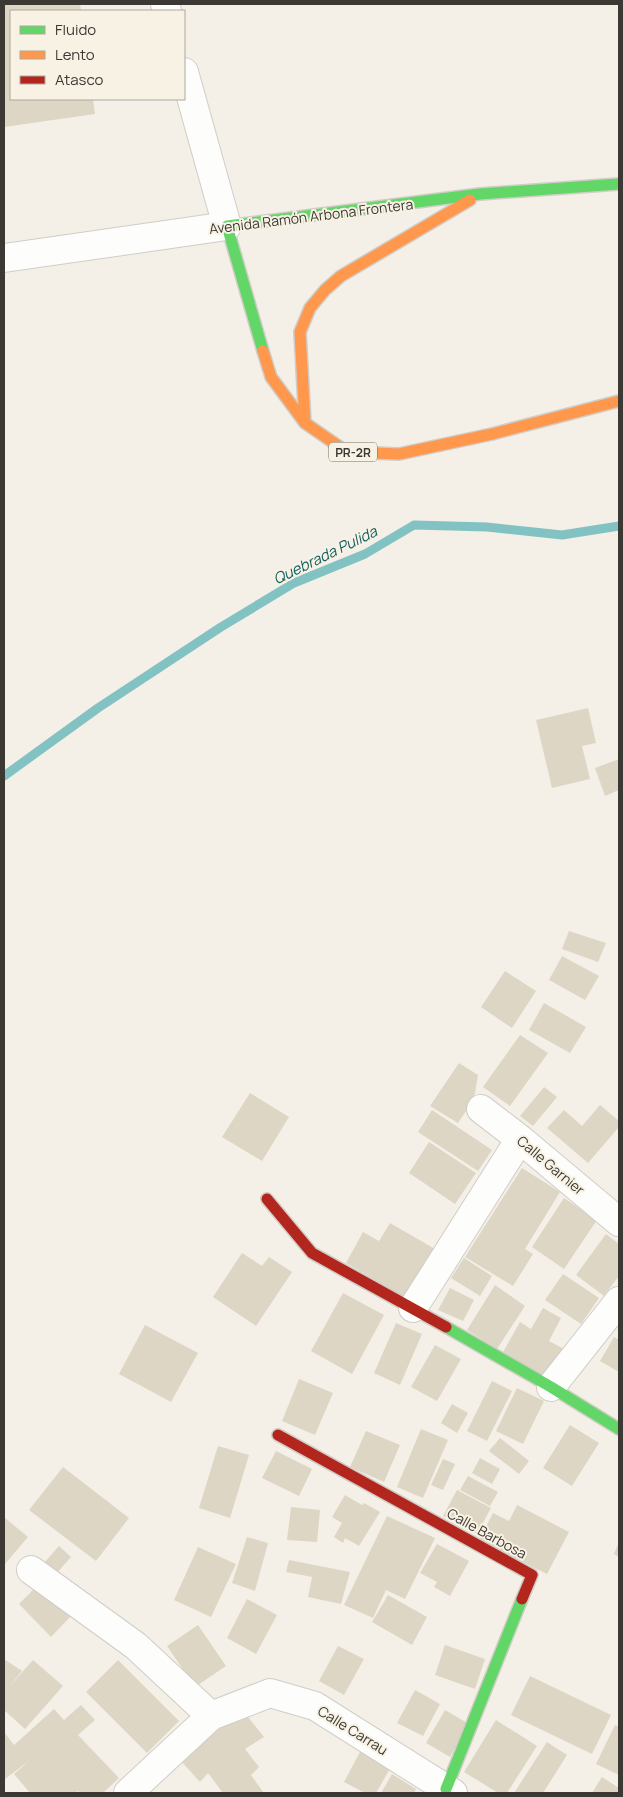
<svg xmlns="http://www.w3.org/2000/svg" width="623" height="1797" font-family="Manrope,sans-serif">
  <rect width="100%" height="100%" fill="#f4f0e8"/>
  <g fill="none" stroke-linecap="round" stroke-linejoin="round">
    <path stroke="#83c2c3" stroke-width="9" d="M4 776 98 708 221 627 294 583 365 554 414 525 487 527 562 535 619 526"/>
  </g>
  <path fill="#ddd6c5" d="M4 4H80L81 11H11V99H93L95 114 4 127Z
    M588 708 596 743 582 746 590 779 552 788 536 720Z
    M619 759V790L605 796 595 768Z
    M569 931 606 943 598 962 562 949Z
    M562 956 599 976 585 1000 549 980Z
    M505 971 536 991 512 1028 481 1007Z
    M544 1003 586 1027 570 1053 529 1030Z
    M520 1035 548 1053 510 1106 483 1087Z
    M459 1063 478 1075 474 1099 458 1123 430 1106Z
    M544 1087 557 1097 533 1126 520 1116Z
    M250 1093 289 1117 262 1161 222 1137Z
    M600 1105 619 1121V1127L588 1163 547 1128 564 1110 582 1126Z
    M432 1110 492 1150 478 1171 418 1132Z
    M429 1142 476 1173 455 1204 409 1173Z
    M522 1168 560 1192 525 1249 533 1254 513 1286 465 1257Z
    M564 1198 597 1220 564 1269 532 1247Z
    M390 1223 435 1249 406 1298 346 1263 363 1232 379 1241Z
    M606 1234 619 1244V1276L604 1296 576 1275Z
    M242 1253 262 1266 269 1257 292 1272 256 1326 213 1297Z
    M464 1258 492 1276 480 1296 451 1278Z
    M563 1274 599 1298 581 1324 545 1300Z
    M495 1285 525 1306 497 1349 467 1330Z
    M450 1288 474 1300 463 1321 438 1310Z
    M343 1293 384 1315 352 1374 311 1351Z
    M543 1308 561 1318 549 1341 566 1350 549 1380 502 1354 520 1322 531 1329Z
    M396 1323 422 1334 400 1385 374 1373Z
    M145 1325 198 1353 171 1402 119 1374Z
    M614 1337 619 1340V1372L600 1361Z
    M435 1345 461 1359 437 1401 411 1387Z
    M299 1379 333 1393 315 1435 282 1421Z
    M492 1381 512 1391 487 1441 467 1431Z
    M517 1388 544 1401 523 1444 496 1431Z
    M452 1404 468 1413 457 1433 441 1423Z
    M570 1425 599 1443 572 1486 543 1468Z
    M421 1429 448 1440 423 1498 397 1487Z
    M366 1431 400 1445 384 1482 350 1467Z
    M500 1438 529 1461 519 1474 489 1451Z
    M218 1446 249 1455 230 1518 199 1508Z
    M276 1451 312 1469 299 1496 262 1478Z
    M480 1458 500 1469 492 1484 472 1473Z
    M443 1459 455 1464 443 1490 431 1485Z
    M63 1467 129 1518 96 1561 29 1510Z
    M468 1476 498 1492 490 1506 460 1490Z
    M457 1490 491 1508 477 1534 443 1516Z
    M345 1495 362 1505 364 1503 380 1512 359 1546 345 1538 343 1543 334 1537 342 1523 332 1517Z
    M517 1505 569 1532 547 1574 479 1540 493 1513 509 1521Z
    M291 1507 320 1510 317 1542 287 1540Z
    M387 1516 435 1538 405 1599 386 1590 373 1618 344 1605Z
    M4 1517 28 1537 5 1564 4 1563Z
    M247 1537 268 1543 255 1591 232 1583Z
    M619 1542V1557L614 1554Z
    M437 1544 469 1561 450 1596 434 1587 437 1582 420 1573Z
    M59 1546 71 1557 56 1574 44 1563Z
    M198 1547 236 1564 211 1617 174 1600Z
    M289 1560 350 1572 341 1604 308 1597 312 1577 286 1572Z
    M40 1583 72 1615 51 1637 19 1604Z
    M388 1595 427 1617 412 1645 372 1622Z
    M247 1599 277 1615 256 1654 227 1638Z
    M198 1625 226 1666 195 1687 167 1646Z
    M445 1645 485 1659 475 1689 435 1675Z
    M338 1646 364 1659 344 1695 319 1681Z
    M4 1659 22 1671 9 1687 33 1660 63 1686 25 1729 4 1710Z
    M118 1660 179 1721 147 1753 86 1692Z
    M530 1676 611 1715 592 1754 511 1715Z
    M415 1690 440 1704 423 1736 397 1723Z
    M81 1705 95 1720 78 1735 119 1778 103 1793H80L78 1791 75 1793H30L14 1774 30 1760 5 1779 4 1732 14 1745 54 1709 64 1720Z
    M445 1710 469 1724 450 1757 426 1743Z
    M244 1712 264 1737 245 1749 259 1767 251 1775 264 1793H223L208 1773 200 1782 182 1762 220 1728Z
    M496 1720 537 1746 507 1793H498L464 1772Z
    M615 1725 619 1727V1775L596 1764Z
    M547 1742 567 1755 543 1793H514Z
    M361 1750 391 1767 376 1793H365L344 1782Z
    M392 1774 416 1789 414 1793H381Z
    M602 1777 619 1788V1793H592Z"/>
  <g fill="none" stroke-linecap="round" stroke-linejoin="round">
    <g stroke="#d0cdc7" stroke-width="30">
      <path id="street" d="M165 4 167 11
        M4 258 227 226 184 72
        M481 1109 520 1139 619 1222
        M413 1308 520 1139
        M551 1387 619 1301
        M31 1570 136 1646 211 1716
        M128 1793 211 1716 270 1693 315 1706 453 1793"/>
    </g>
    <g stroke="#d0cdc7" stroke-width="14">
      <path id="fast" d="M263 351 227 226 480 194 619 184
        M446 1327 551 1387 619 1429
        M446 1789 522 1599"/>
    </g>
    <g stroke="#d0cdc7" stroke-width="14">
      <path id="slow" d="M263 351 271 377 305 423 347 452 399 454 492 434 619 401
        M305 423 300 332 310 308 325 290 341 276 470 200"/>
    </g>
    <g stroke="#d0cdc7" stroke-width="14">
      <path id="jam" d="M267 1199 312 1253 446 1327
        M278 1435 532 1575 522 1599"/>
    </g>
    <use href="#street" stroke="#fdfdfc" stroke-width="28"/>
    <use href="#fast" stroke="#63d668" stroke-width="11"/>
    <use href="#slow" stroke="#ff974d" stroke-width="11"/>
    <use href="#jam" stroke="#b3261e" stroke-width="11"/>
  </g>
  <g text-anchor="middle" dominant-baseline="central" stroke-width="4" stroke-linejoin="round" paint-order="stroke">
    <rect fill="#f8f2e4" stroke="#747069" stroke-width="1" x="329" y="442.5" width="48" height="19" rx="4"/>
    <g font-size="12" font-weight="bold" fill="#3c3934">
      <text x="353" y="452">PR-2R</text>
    </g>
    <g font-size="14" fill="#3c3934" stroke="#f8f2e4">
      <text transform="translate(311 216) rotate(-7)">Avenida Ramón Arbona Frontera</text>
      <text transform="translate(551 1165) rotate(40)">Calle Garnier</text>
      <text transform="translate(487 1533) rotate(29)">Calle Barbosa</text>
      <text transform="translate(353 1730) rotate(32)">Calle Carrau</text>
    </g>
    <g font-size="15" font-style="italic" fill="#0f5e62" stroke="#f8f2e4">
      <text transform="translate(325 555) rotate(-26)">Quebrada Pulida</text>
    </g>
  </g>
  <rect width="623" height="1797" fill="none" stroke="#3c3934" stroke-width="10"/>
  <rect x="10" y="10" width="175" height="90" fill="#f8f2e4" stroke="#ada89e"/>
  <rect x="20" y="26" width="25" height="8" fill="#63d668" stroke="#ada89e"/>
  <text x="55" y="35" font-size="15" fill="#3c3934">Fluido</text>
  <rect x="20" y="51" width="25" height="8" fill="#ff974d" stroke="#ada89e"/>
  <text x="55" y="60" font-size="15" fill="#3c3934">Lento</text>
  <rect x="20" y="76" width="25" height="8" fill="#b3261e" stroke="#ada89e"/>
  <text x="55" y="85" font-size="15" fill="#3c3934">Atasco</text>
</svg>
